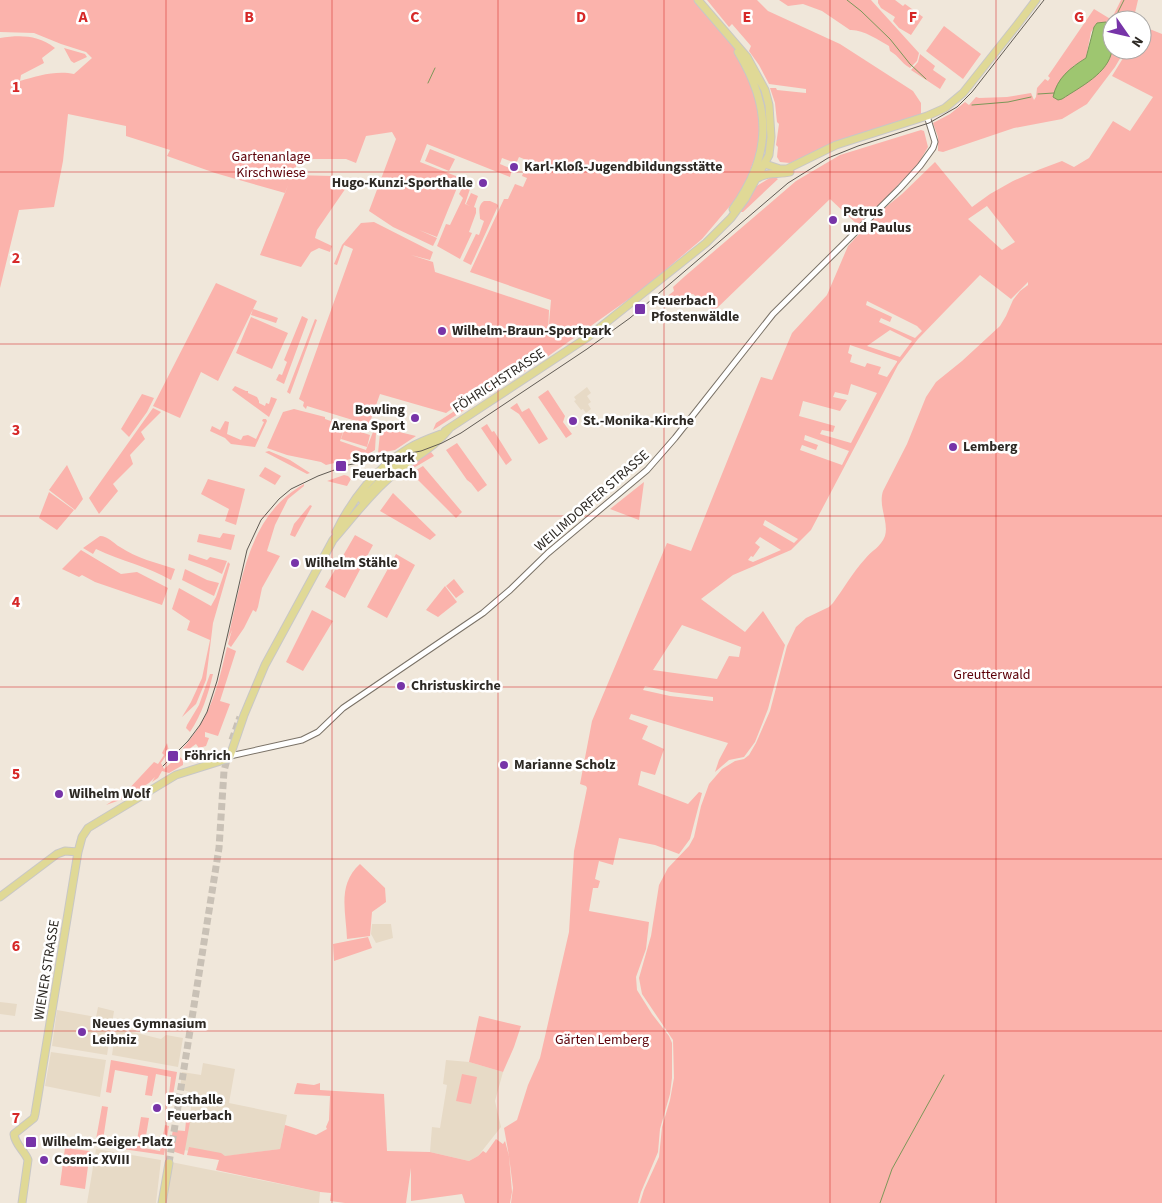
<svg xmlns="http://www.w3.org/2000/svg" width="1162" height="1203" font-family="'Source Sans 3',sans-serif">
  <rect width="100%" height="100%" fill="#f0e7da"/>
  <path fill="#e7dac6" d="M587 387 591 393 587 396 591 402 588 404 591 409 586 413 583 409 581 410 574 401 576 400 574 397Z
    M372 924H391L393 938 376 943 371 934Z
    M0 1002 17 1004 15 1016 0 1014Z
    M98 1007 114 1011 107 1055 52 1046 57 1010 96 1017Z
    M116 1028 161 1039 166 1035 183 1038 178 1067 112 1055Z
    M51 1052 106 1060 100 1097 45 1086Z
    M446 1060 469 1062 503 1072 495 1101 501 1127 478 1156 469 1161 430 1152 432 1127 440 1128 447 1085 443 1084Z
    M203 1063 235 1069 229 1103 287 1115 280 1149 220 1157 184 1150 191 1110 190 1092 180 1089 182 1072 201 1075Z
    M96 1149 161 1160 156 1203H87Z
    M171 1162 320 1192 319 1203H164Z"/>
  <path fill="#fbb3ac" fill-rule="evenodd" d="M0 0H696L731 41 754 85 762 132 756 155 747 179 735 200 702 239 643 289 547 357 433 430 436 423 538 357 459 407 456 406 446 413 380 394 369 425 307 406 306 409 303 406 304 402 299 399 353 249 344 245 337 265 334 264 342 245 354 231 361 223 374 222 433 252 430 260 411 255 433 262 435 272 549 310 548 335 551 300 470 272 504 199H508L515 184 523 187 527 178 522 176 524 171H527L531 162 519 157 515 166 513 165V162L502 158 500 164 512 169 510 177 427 144 420 162 461 178 437 237 419 230 437 238 433 246 393 227 369 211 396 139 392 132 366 136 356 163 346 159H296V167L293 175 332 176 350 182 317 230 315 238 332 246 330 252 319 248 311 252 301 267 260 255 288 185 285 193 215 173 167 156 170 150 126 136V126L68 114 63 161 54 207 19 210 0 288V38C21 35 37 35 55 48L42 58 44 63 21 75 20 81C36 76 57 70 74 74L92 58 86 52 61 44 34 33 0 32Z
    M707 0H757L768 11 840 44 913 91 921 103V114L834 144 790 163 780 162 777 157 778 147 776 145 779 124 777 122 775 103 770 88H776L777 90 806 93V89L769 84 759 65 749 51 751 46 732 24 729 27Z
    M779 0H871L919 53 917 61 910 68C900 62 900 57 890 51L889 46C879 40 862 29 850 30L822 11 803 4 788 6Z
    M878 0H895L903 6 905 4 923 17 911 35 899 28 893 21 895 17 881 8 878 3Z
    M1121 0H1138L1134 17 1137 18V20H1116L1112 18Z
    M1094 9 1112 20V26L1097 23 1091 32 1086 58 1072 67 1110 56 1112 50H1125L1115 67 1087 104 1062 119 1014 128 943 152 938 151V137L933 123 950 114 965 102 969 105 976 97 979 98 1007 97 1031 93 1034 100 1036 97 1037 88 1045 79 1048 81 1050 78 1048 76Z
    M944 26 981 54 963 79 926 51Z
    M1142 26 1162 34V1203H640L644 1190 659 1157 662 1127 670 1100 674 1078 673 1040 642 994 639 978 651 936 659 885 668 868 689 846 694 837 701 806 709 784 722 769 735 761 744 759 749 755 756 743 770 711 787 646 796 627 806 618 829 607 833 603C844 588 853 572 865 559 871 551 881 547 885 536 889 521 878 507 883 491L907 444 926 397 936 382 962 361 1000 326 1006 316 1013 300 1020 291 1028 285V282L1011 299 980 275 918 339 898 365 811 530 791 550 733 575 701 599 745 632 763 611 785 645 768 709 755 742 744 757 729 760 715 772 719 760 728 743 631 714 629 719 648 726 642 739 664 749 655 775 641 771 638 785 688 804 699 792 702 793 690 839 679 854 655 845 619 838 613 865 599 861 595 879 600 881 598 888H593L589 911 649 922 646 949 636 977 637 990 652 1014 669 1036 672 1043V1078L670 1094 660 1129 658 1152 641 1192 638 1203H511L513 1188 509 1156 512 1192 510 1203H465L462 1194 411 1201V1168L406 1203H345L330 1201 331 1193 320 1192 216 1170 219 1160 187 1155 189 1147 221 1153 225 1156 280 1149 285 1125 316 1135 327 1129 326 1127 329 1120 330 1096 294 1094 297 1083 314 1085 320 1083V1090L384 1094 387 1151 430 1152 469 1161 478 1156 483 1151 486 1153 496 1139 503 1144 505 1141 509 1156 504 1128 517 1120 528 1085 540 1058 569 932 574 851 587 788 586 786 580 784 592 721 667 543 691 551 761 377 772 380 792 333 827 295 848 246 863 230 861 227 902 194 935 162 972 207 990 194 1013 181 1038 170 1062 161 1074 167 1089 158 1113 121 1130 131 1153 97 1112 76 1128 50H1142ZM987 206 1015 242 1002 250 968 219ZM867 301 917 326 922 331 915 338 879 322 881 318 890 322 892 317 866 305ZM890 330 912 341 900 357 867 346ZM850 345 897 361V362L887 377 878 374 881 367 867 363 865 367 850 362 852 355 848 353ZM851 384 877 393 851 443 820 434 822 430 833 432 835 426 799 416 803 401 840 411 847 400 833 397 835 392 848 395ZM805 435 849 451 842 465 800 450 802 445 816 450 818 445 804 440ZM765 520 798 539 794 543 763 525ZM760 537 781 550 753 562 748 560 751 556 753 557 760 547 755 543ZM682 625 741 647 739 657 729 656 717 679 653 670ZM645 686 671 692 713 697V701L670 696 643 690Z
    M64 48 85 54 87 57 74 63 71 61Z
    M920 54 935 66 933 70 946 79 940 89 911 70 918 62Z
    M921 130 924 131 928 147 918 164 859 226 830 199 714 311 693 294 671 300 665 298 674 291 673 287 684 277 796 181 840 155Z
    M430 149 455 159 449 171 425 161Z
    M773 176 778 179 743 212H738L755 187Z
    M462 188 470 189 465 204 470 206 466 204 471 193 478 196 474 207 476 208V213L469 232 472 233 460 259 437 246 446 224 450 225 463 198 459 194Z
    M484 201H490L497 204 498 206 471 265 463 261 476 234 479 235 484 221 480 219C480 213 477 206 484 201Z
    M216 283 257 301 218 381 201 372 180 418 153 406Z
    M253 309 278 318 276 323 251 315Z
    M302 316 308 319 284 384 276 380 279 374 282 375 287 362 284 360Z
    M251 317 288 333 272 369 236 353Z
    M315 319 317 320 290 394 287 392Z
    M235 386 246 391H248V393L257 397 259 401V403L265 406 266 403 269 404 271 397 277 399 269 417 232 390Z
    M548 390 565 416 563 422 572 434 566 438 538 397Z
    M142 394 154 398 147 412 129 437 121 429Z
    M517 403 522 412 529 408 548 439 539 444 519 414 510 408Z
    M153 408 161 412 141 432 145 439 130 455 133 464 113 484 118 491 99 514 89 498Z
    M294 409 325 417V419L345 426 340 441 366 450 373 432 376 433 375 450 367 455 326 465 321 462 287 455 267 448 283 412Z
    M263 419H266L267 421 255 447 231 444 225 438 210 431 212 426 220 430 225 421 229 422 227 434 241 440 243 436 248 435 256 439 264 422 262 421Z
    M487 424 492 432 494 431 512 460 506 465 481 428Z
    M345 427 370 435 367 447 341 439Z
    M387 429 416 436 395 450 378 453 380 433Z
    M457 443 487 485 478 492 471 483 467 480 446 450Z
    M269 451 290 460 310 473 307 474 265 452Z
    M431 452 434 456 388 483 425 454Z
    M67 465 83 499 75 510 49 490Z
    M423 466 462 512 456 518 411 473Z
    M265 467 281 476 275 485 259 476Z
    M344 475 348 476 351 479 347 486 327 481Z
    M208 479 245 489 236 525 225 521 229 509 201 494Z
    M644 482 639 520 610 509Z
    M304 484V486L288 499 275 525 267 551 280 556 262 588 258 607 256 612 253 610 244 628 231 647 228 644 232 630 227 642C242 583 246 517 304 484Z
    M49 492 74 510 57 530 39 518Z
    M393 493 436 535 430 540 380 511Z
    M310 505 312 506 295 537 290 535 294 524Z
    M223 533 235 535 231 550 197 542 199 534 220 538Z
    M355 535 373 545 345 598 325 587Z
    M100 536C108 536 113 543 120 547 136 558 157 563 175 569L171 580C147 566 121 561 96 549L93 554 83 548Z
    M81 550 121 574 137 572 168 588 162 605 95 582 82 575 79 577 62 569Z
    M189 554 207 560 210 557 227 561 222 574 210 568 188 560Z
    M396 554 415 565 387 618 367 607Z
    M228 562 230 564 213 623 206 680 196 704 182 717 191 702 202 678 210 640 187 630 190 621 172 609 179 588 211 606 216 597Z
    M185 569 207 580 219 583 214 596 182 580Z
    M454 579 464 592 456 598 446 586Z
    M445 586 457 602 438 617 426 610Z
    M312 610 333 621 303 671 286 662Z
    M227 647 236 651 220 701 230 704 218 736 205 732V737L209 738 206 746 199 748 196 744 189 749 187 753 183 748C212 715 217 688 227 647Z
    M210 674H213C208 695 202 714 190 732L186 728 187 725 199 705Z
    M167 743 169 751 161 763 164 769 179 756 183 760V765L169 773 162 771 158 778 152 782 155 777 149 783 123 799 106 805 126 792 154 762 158 764 164 755 162 753Z
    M360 864 385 888 386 902 372 912 370 936 347 939C346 911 337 885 360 864Z
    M368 937 372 948 334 961 333 944Z
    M479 1016 521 1026 514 1047 503 1072 469 1062Z
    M111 1060 177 1072 173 1095 169 1094 171 1077 156 1074 152 1096 145 1095 148 1076 115 1070 111 1093 106 1092Z
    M462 1074 477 1077 471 1104 456 1101Z
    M102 1106 108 1107 103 1140 136 1146 141 1117 149 1118 144 1148 160 1151 165 1125 169 1126 164 1155 95 1145Z
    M187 1111H192L184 1155 169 1150 173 1130 185 1131Z
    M65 1148 90 1151 85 1189 60 1185Z"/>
  <path fill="#9ec670" stroke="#7c9759" d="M1106 22 1112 26C1112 33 1113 42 1112 50 1109 73 1080 87 1062 99L1058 100 1053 97C1057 78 1070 68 1086 58L1094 27 1097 23Z"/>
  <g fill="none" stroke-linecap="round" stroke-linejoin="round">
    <path stroke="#7c9759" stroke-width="1" d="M847 0 861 11 890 39 910 64 926 79
      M1115 18 1124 0
      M428 83 435 68
      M1038 94 1054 93
      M972 105 1008 102 1031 97
      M880 1203 892 1169 944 1075"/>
    <path stroke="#c9c1b6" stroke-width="7" stroke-dasharray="7 3.5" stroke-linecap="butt" d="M232 740 240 717
      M169 1163 219 848 224 771 228 756"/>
    <g stroke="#7a7267" stroke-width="7">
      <path id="minor" d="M230 756 302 740 318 732 343 708 483 613 510 590 548 553 647 470 675 438 773 314 900 188 920 166 933 148 935 142 927 116"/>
    </g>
    <g stroke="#c8c7c6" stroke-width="9">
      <path id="major" d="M765 164 780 169H787L836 145 927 116 945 108 963 93 1017 25 1036 0
        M758 178C768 171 779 175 790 172
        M733 209C772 155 772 108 738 52
        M445 431 588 337 706 243 731 218 745 199 769 155 771 137 769 105 765 90 747 57 698 0
        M362 500 391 470 430 441
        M336 532C352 499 377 467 409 448 419 442 430 438 441 434
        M0 897 57 854 65 851 78 852
        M22 1203 28 1160C25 1151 15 1145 14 1134L34 1118 35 1114 78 852 82 837 88 828 176 775 227 759 230 756 244 715 265 665 333 540C354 516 374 489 399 470 416 456 436 446 449 429
        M162 1203 169 1163"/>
    </g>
    <use href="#minor" stroke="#fff" stroke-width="5"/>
    <use href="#major" stroke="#e0d996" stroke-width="7"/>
    <path stroke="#605b54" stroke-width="1" d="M163 766 188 741 200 725 207 712 217 681 247 550 261 520 279 499 291 489 318 476 348 465 421 451 442 443 461 433 587 349 630 318 788 183 828 158 858 146 929 123 957 107 972 92 1044 0"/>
  </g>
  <path fill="none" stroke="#d62828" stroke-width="1" stroke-opacity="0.55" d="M166 0V1203M332 0V1203M498 0V1203M664 0V1203M830 0V1203M996 0V1203M0 172H1162M0 344H1162M0 516H1162M0 687H1162M0 859H1162M0 1031H1162"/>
  <g fill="#7734a8" stroke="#fff" stroke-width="2">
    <circle cx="514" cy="167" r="5"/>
    <circle cx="483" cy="183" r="5"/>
    <circle cx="833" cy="220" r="5"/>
    <rect x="634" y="303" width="12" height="12" rx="2.5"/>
    <circle cx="442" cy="331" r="5"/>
    <circle cx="415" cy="418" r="5"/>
    <circle cx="573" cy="421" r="5"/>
    <circle cx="953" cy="447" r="5"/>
    <rect x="335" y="460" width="12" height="12" rx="2.5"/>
    <circle cx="295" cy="563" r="5"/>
    <circle cx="401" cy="686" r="5"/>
    <rect x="167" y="750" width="12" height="12" rx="2.5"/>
    <circle cx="504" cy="765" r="5"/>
    <circle cx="59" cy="794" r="5"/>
    <circle cx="82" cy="1032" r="5"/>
    <circle cx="157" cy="1108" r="5"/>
    <rect x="25" y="1136" width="12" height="12" rx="2.5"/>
    <circle cx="44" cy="1160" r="5"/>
  </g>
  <g text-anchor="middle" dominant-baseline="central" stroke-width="5" stroke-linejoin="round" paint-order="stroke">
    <g font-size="14" fill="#5c0008" stroke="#fff">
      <text x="271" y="157">Gartenanlage<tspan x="271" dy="16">Kirschwiese</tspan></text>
      <text x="992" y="675">Greutterwald</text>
      <text x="602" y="1040">Gärten Lemberg</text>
    </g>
    <g font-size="14" font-weight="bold" fill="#2d2924" stroke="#fff" text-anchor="start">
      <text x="524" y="167">Karl-Kloß-Jugendbildungsstätte</text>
      <text x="473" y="183" text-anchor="end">Hugo-Kunzi-Sporthalle</text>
      <text x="843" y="212">Petrus<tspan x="843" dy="16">und Paulus</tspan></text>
      <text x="651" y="301">Feuerbach<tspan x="651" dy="16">Pfostenwäldle</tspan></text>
      <text x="452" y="331">Wilhelm-Braun-Sportpark</text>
      <text x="405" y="410" text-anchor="end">Bowling<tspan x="405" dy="16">Arena Sport</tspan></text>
      <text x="583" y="421">St.-Monika-Kirche</text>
      <text x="963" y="447">Lemberg</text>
      <text x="352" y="458">Sportpark<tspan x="352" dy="16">Feuerbach</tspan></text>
      <text x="305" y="563">Wilhelm Stähle</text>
      <text x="411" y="686">Christuskirche</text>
      <text x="184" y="756">Föhrich</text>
      <text x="514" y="765">Marianne Scholz</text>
      <text x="69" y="794">Wilhelm Wolf</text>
      <text x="92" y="1024">Neues Gymnasium<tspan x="92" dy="16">Leibniz</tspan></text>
      <text x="167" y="1100">Festhalle<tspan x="167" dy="16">Feuerbach</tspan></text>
      <text x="42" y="1142">Wilhelm-Geiger-Platz</text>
      <text x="54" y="1160">Cosmic XVIII</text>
    </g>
    <g font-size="14" fill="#2d2924" stroke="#fff">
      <text transform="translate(499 381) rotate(-33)">FÖHRICHSTRASSE</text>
      <text transform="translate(592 501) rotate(-41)">WEILIMDORFER STRASSE</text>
      <text transform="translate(47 970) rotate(-81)">WIENER STRASSE</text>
    </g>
  </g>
  <g font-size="16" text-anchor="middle" font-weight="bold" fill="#d62828" stroke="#fff" stroke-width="5" stroke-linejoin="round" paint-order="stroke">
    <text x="83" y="22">A</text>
    <text x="249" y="22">B</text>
    <text x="415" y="22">C</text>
    <text x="581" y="22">D</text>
    <text x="747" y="22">E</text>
    <text x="913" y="22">F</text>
    <text x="1079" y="22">G</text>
    <text x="16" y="92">1</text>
    <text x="16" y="263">2</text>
    <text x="16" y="435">3</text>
    <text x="16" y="607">4</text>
    <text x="16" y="779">5</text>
    <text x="16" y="951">6</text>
    <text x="16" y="1123">7</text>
  </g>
  <g transform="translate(1127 35) rotate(124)"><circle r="24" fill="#ffffff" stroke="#aba9a7"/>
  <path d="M0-4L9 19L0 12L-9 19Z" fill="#7734a8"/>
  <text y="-8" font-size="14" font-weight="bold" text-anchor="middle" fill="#2d2924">N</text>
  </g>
</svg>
